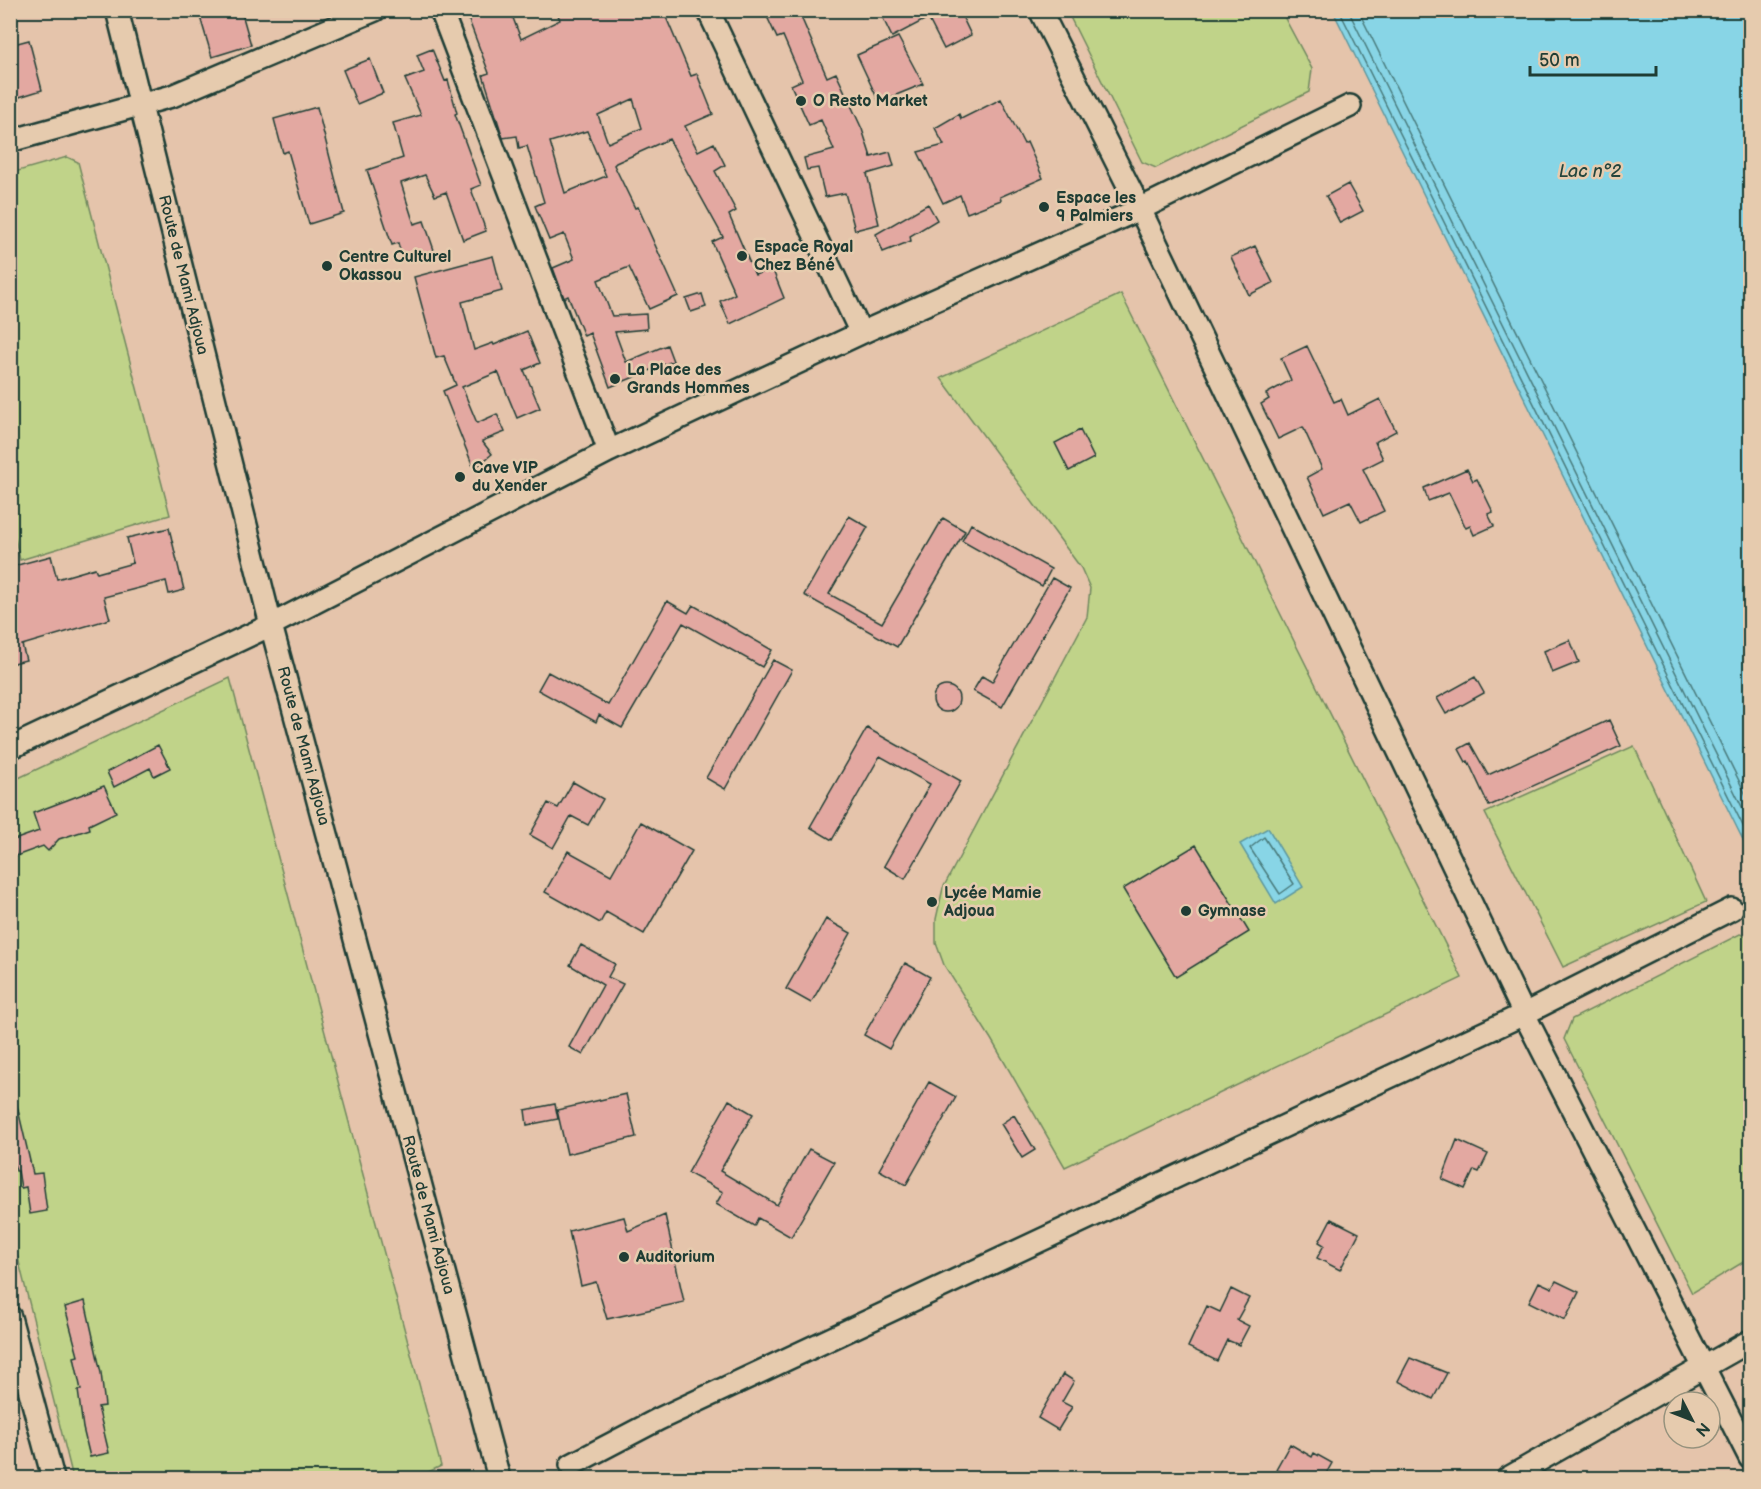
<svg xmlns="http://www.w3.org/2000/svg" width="1761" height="1489" font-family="'Balsamiq Sans',sans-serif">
  <rect width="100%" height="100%" fill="#e5c4ab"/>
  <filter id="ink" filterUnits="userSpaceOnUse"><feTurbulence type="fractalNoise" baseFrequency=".0167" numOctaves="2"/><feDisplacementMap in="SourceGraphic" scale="12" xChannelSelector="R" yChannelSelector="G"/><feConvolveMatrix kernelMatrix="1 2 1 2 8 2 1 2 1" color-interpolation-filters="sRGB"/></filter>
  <g filter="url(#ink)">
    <path fill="#c0d389" stroke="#70885e" stroke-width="1.5" d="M1067 11H1281L1312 69 1309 92 1156 168 1142 162Z
      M67 157 78 162 170 515 20 560 10 517 11 173Z
      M1121 294 1462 978 1065 1167 991 1039 944 965 936 943V919L943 888 1087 617 1090 588 1081 568 941 378Z
      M230 678 441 1466 416 1478H73L11 1230 10 782Z
      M1634 746 1706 902 1563 967 1485 813Z
      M1740 934 1750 938V1258L1692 1293 1564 1039 1572 1019Z"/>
    <path fill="#88d5e6" stroke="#5e989f" stroke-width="1.5" d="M1333 11H1750V854L1368 82Z
      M1268 828 1303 887 1276 904 1240 844Z"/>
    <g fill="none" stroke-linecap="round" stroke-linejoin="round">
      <path stroke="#497a7b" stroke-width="1.5" d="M1339 10 1750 840
        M1348 10 1750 823
        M1358 10 1750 803
        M1264 837 1294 884 1280 894 1250 848Z"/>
    </g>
    <path fill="#e3a8a1" stroke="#1f3d34" stroke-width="1.5" fill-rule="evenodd" d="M198 10H241L251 45 212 57Z
      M465 10H510L521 39 560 20 556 10H663L691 76 697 74 713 114 685 126 698 151 714 143 725 165 715 171 736 211 729 215 755 275 772 268 784 298 730 324 720 301 735 294 712 242 723 237 669 139 616 163 614 165 635 208 638 207 678 296 649 309 629 267 598 280 612 316 646 314 647 329 615 332 626 362 667 345 673 361 610 387 590 333 584 336 568 296 564 298 553 268 574 259 564 234 549 240 535 206 544 202 527 146 519 148 517 136 503 138 483 75 489 73ZM633 99 642 128 608 143 598 115ZM587 131 606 176 565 193 550 142Z
      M764 10H798L827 77 836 73 862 129 871 157 890 152 894 166 867 174 879 224 855 230 845 193 825 197 818 168 807 170 804 158 834 150 821 120 809 125 791 85 802 80 783 36 777 38Z
      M879 10H959L971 35 944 49 928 18 892 37Z
      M898 37 923 84 879 102 857 55Z
      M29 40 42 90 16 98 10 78V45Z
      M432 49 445 81 448 80 457 113 455 114 481 185 471 189 486 231 463 240 446 192 435 196 425 175 401 183 414 224 424 221 434 250 403 261 398 243 392 245 367 170 403 158 393 123 421 115 405 79 424 72 417 55Z
      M370 59 383 93 357 104 343 70Z
      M1001 99 1024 144 1027 142 1043 178 1000 197 1001 200 967 213 960 195 943 203 918 152 944 145 935 128 959 114 961 119Z
      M317 107 344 213 309 224 288 151 283 153 274 119Z
      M1348 184 1363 211 1340 223 1326 196Z
      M928 204 937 220 910 236 911 241 883 252 876 234Z
      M1255 246 1273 283 1249 295 1231 257Z
      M493 256 502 291 462 302 474 350 493 343 494 345 527 331 540 363 524 370 540 408 517 418 498 372 462 387 477 423 497 414 505 432 482 441 492 454 474 469 443 391 456 385 444 356 436 358 414 277Z
      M702 294 706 307 691 312 686 299Z
      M1307 346 1334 402 1341 399 1348 415 1380 399 1396 431 1375 442 1383 459 1363 469 1384 511 1361 522 1350 501 1324 513 1307 477 1322 469 1303 427 1278 439 1261 404 1269 399 1266 394 1291 380 1281 358Z
      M1080 430 1094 458 1069 471 1055 443Z
      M1467 469 1473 481 1477 479 1493 512 1488 514 1494 526 1474 535 1470 526 1466 528 1449 493 1428 501 1424 488Z
      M849 516 868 527 829 594 882 623 943 518 965 531 897 647 804 595Z
      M971 524 1051 569 1042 586 962 541Z
      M169 528 184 590 169 594 166 581 104 597 110 619 22 645 26 660 10 664V567L51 556 57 579 95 568 97 573 133 563 127 538Z
      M1052 578 1070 588 1002 707 973 691 982 676 992 682Z
      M667 601 688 613 693 605 772 650 762 667 683 623 622 728 599 715 596 722 538 690 548 672 608 705Z
      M1570 640 1579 662 1552 673 1544 651Z
      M773 660 792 670 725 789 706 778Z
      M1475 677 1484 693 1446 714 1437 698Z
      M933 699a13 13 0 1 1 26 0a13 13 0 1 1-26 0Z
      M1609 720 1621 746 1489 806 1468 761 1466 762 1459 749 1470 743 1488 775Z
      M867 728 961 781 905 879 884 866 930 784 880 756 832 840 810 827Z
      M158 745 170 768 154 776 150 768 114 787 107 772Z
      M573 782 603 799 588 825 571 816 553 848 530 835 548 803 558 808Z
      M104 786 116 812 89 825 90 829 59 839 48 851 43 846 16 856 11 841 39 831 33 813Z
      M641 822 692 851 644 934 606 912 600 923 545 892 568 851 611 875Z
      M1196 845 1249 932 1176 977 1123 889Z
      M826 919 851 933 811 1003 786 989Z
      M581 945 615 964 608 977 623 984 583 1055 569 1047 603 985 570 965Z
      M905 963 930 977 889 1049 864 1035Z
      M929 1082 956 1097 906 1185 879 1170Z
      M626 1094 636 1137 567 1154 557 1110Z
      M729 1100 753 1114 720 1171 777 1205 809 1149 834 1162 791 1237 758 1218 754 1226 716 1204 723 1192 688 1173Z
      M16 1101 33 1174 42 1173 47 1211 30 1214 26 1187 21 1188 18 1171H16L10 1149V1102Z
      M555 1104 558 1119 527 1125 525 1110Z
      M1014 1115 1035 1150 1022 1158 1001 1124Z
      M1457 1140 1488 1154 1479 1172 1474 1170 1465 1189 1442 1179Z
      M665 1215 684 1302 607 1319 596 1282 581 1286 569 1231 624 1217 628 1231Z
      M1331 1219 1359 1233 1340 1270 1317 1258 1324 1245 1319 1242Z
      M1556 1281 1579 1292 1565 1320 1529 1302 1539 1282 1552 1288Z
      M1231 1289 1249 1298 1237 1320 1249 1326 1239 1345 1227 1340 1217 1361 1188 1347 1207 1306 1220 1312Z
      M85 1301 101 1373 105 1406 98 1407 109 1453 90 1457 83 1428 78 1390H81L74 1357 78 1356 65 1307Z
      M1410 1358 1447 1373 1433 1399 1398 1381Z
      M1063 1374 1074 1381 1062 1402 1072 1407 1058 1430 1038 1418Z
      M1290 1444 1312 1457 1314 1453 1332 1463 1323 1479H1294L1276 1469Z"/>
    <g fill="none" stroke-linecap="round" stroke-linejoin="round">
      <g stroke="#1f3d34" stroke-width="26">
        <path id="minor" d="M117 10 271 625 499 1478
          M441 10 609 451
          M708 10 861 333
          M1040 10 1140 209 1524 1014 1750 1458
          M10 141 172 96 375 10
          M10 748 271 625 609 451 861 333 1140 209 1350 106
          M10 1317 53 1478
          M571 1465 659 1419 1524 1014 1732 909
          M1508 1478 1750 1341"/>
      </g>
      <use href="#minor" stroke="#e6cbae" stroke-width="21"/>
    </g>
  </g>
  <g fill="#1f3d34" stroke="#e6cbae" stroke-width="2">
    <circle cx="801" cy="101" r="6"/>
    <circle cx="1044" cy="207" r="6"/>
    <circle cx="742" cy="256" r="6"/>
    <circle cx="327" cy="266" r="6"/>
    <circle cx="615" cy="379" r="6"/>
    <circle cx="460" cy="477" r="6"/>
    <circle cx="932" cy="902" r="6"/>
    <circle cx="1186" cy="911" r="6"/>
    <circle cx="624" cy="1257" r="6"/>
  </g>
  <g text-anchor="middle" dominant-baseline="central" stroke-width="5" stroke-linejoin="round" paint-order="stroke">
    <g font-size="16" font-weight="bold" fill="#1f3d34" stroke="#e6cbae" text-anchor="start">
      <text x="813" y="101">O Resto Market</text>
      <text x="1056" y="198">Espace les<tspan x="1056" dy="18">9 Palmiers</tspan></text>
      <text x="754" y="247">Espace Royal<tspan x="754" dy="18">Chez Béné</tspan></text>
      <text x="339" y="257">Centre Culturel<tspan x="339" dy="18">Okassou</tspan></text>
      <text x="627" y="370">La Place des<tspan x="627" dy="18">Grands Hommes</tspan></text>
      <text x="472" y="468">Cave VIP<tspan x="472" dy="18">du Xender</tspan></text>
      <text x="944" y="893">Lycée Mamie<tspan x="944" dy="18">Adjoua</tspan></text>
      <text x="1198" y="911">Gymnase</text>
      <text x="636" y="1257">Auditorium</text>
    </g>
    <g font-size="16" fill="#1f3d34" stroke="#e6cbae">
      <text transform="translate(183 275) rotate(76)">Route de Mami Adjoua</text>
      <text transform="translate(303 746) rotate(75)">Route de Mami Adjoua</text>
      <text transform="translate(428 1215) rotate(75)">Route de Mami Adjoua</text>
    </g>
    <g font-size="18" font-style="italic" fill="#24453d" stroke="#e6cbae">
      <text x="1590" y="171">Lac n°2</text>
    </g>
  </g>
  <rect width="1761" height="1489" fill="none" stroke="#e6cbae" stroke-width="36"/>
  <rect x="18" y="18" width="1725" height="1453" fill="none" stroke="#1f3d34" stroke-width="2" filter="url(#ink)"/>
  <g transform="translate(1692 1420) rotate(132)"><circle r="28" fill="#e6cbae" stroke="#96927d" stroke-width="1.5"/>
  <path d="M0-4.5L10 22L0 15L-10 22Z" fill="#1f3d34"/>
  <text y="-9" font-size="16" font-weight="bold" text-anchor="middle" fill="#1f3d34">N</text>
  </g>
  <path d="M1530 66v9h126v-9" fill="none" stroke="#1f3d34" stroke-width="3"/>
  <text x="1539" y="66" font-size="18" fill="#1f3d34" stroke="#e6cbae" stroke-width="4.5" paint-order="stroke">50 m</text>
</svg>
